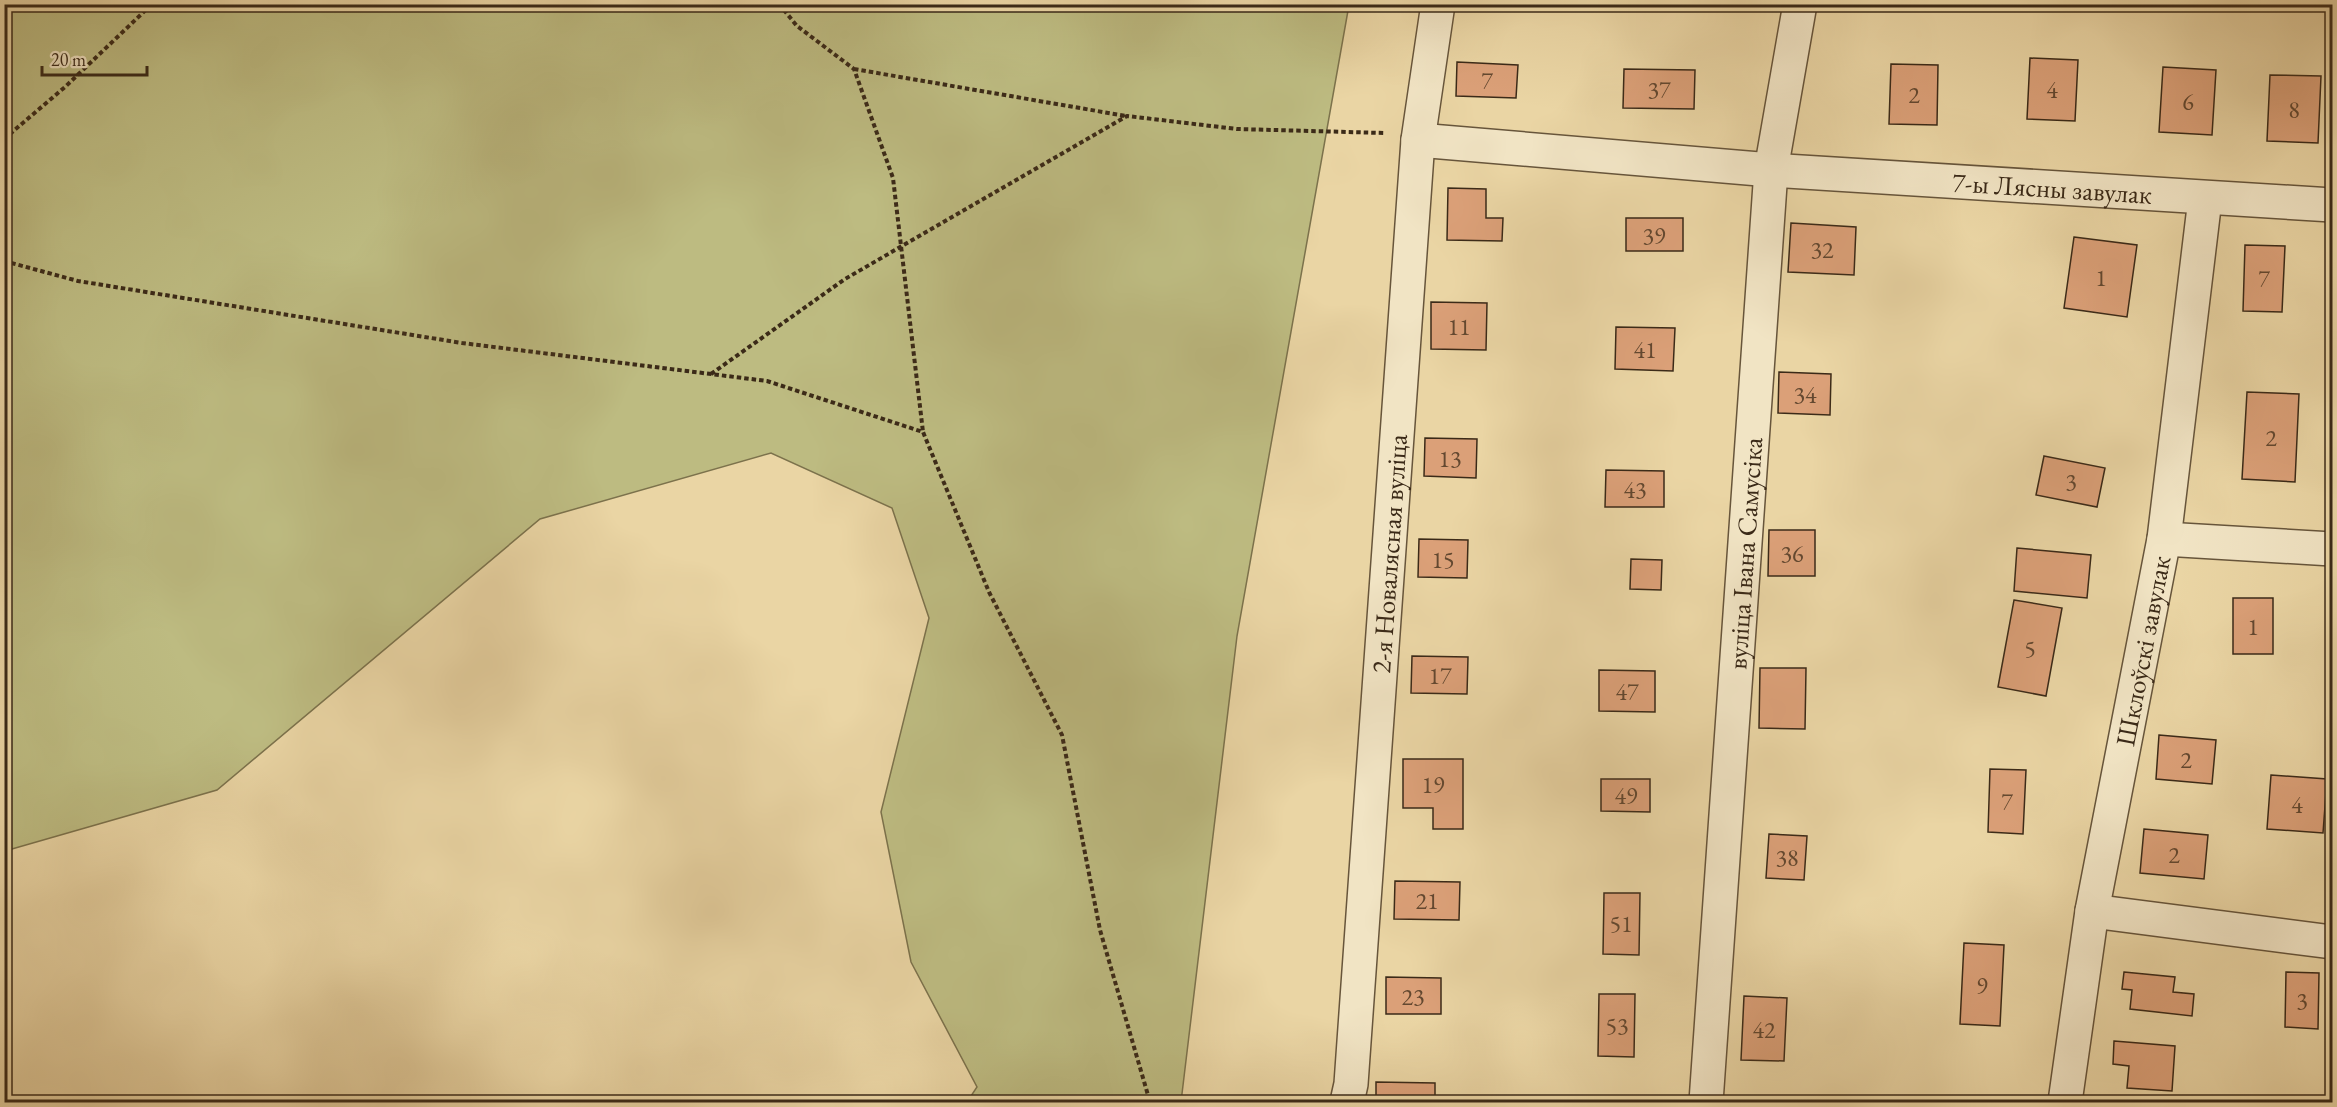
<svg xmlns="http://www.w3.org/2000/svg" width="2337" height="1107" font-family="'EB Garamond',serif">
  <rect width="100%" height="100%" fill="#ead5a4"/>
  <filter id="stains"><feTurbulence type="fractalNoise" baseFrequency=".00333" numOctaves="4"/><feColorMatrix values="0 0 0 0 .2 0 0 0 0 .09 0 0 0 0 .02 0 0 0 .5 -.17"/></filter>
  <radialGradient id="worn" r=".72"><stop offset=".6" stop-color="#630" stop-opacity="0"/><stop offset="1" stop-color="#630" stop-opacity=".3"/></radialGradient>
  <path fill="#bdbb81" stroke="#7c724c" stroke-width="1.5" d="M5 4 1349 5 1237 636 1181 1102H967L977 1087 911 962 881 812 929 618 892 508 771 453 540 519 217 790 5 851Z"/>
  <path fill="#dba078" stroke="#3b2a18" stroke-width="1.5" d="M2030 58 2078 60 2075 121 2027 119Z
    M1457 62 1518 65 1516 98 1456 96Z
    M1891 64 1938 65 1937 125 1889 124Z
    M2163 67 2216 70 2212 135 2159 132Z
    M1624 69 1695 70 1694 109 1623 108Z
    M2270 75 2321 76 2318 143 2267 141Z
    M1448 188 1486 189V218H1503L1502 241 1447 240Z
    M1626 218H1683V251H1626Z
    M1791 223 1856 227 1854 275 1788 272Z
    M2074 237 2137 245 2127 317 2064 308Z
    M2245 245 2285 246 2282 312 2243 311Z
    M1431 302 1487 303 1486 350 1431 349Z
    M1616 327 1675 328 1673 371 1615 369Z
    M1779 372 1831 374 1830 415 1778 413Z
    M2247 392 2299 394 2295 482 2242 479Z
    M1425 438 1477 439 1476 478 1424 476Z
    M2044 456 2105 468 2097 507 2036 495Z
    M1606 470 1664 471V507H1605Z
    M1769 530H1815V576H1768Z
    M1419 539 1468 540 1467 578 1418 577Z
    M2017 548 2091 555 2087 598 2014 591Z
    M1631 559 1662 560 1661 590 1630 589Z
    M2233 598H2273V654H2233Z
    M2014 600 2062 608 2046 696 1998 687Z
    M1412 656 1468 657 1467 694 1411 693Z
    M1760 668H1806L1805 729 1759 728Z
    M1599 670 1655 671V712L1599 711Z
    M2159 735 2216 740 2212 784 2156 779Z
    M1403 759H1463V829H1433V808H1403Z
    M1990 769 2026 770 2023 834 1988 832Z
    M2271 775 2327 779 2323 833 2267 829Z
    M1601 779H1650V812L1601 811Z
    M2144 829 2208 835 2204 879 2140 873Z
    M1769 834 1807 836 1804 880 1766 878Z
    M1395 881 1460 882 1459 920 1394 919Z
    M1604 893H1640L1639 955 1603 954Z
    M1964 943 2004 945 2000 1026 1960 1024Z
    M2124 972 2175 977 2173 992 2194 994 2192 1016 2130 1009 2132 990 2122 989Z
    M2286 972 2319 973 2318 1029 2285 1027Z
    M1386 977 1441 978V1014H1386Z
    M1599 994H1635L1634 1057 1598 1056Z
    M1744 996 1787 998 1784 1061 1741 1060Z
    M2114 1041 2175 1046 2172 1091 2127 1088 2129 1066 2113 1064Z
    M1376 1082 1435 1083V1102H1376Z
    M1924 1099 1989 1102H1924Z"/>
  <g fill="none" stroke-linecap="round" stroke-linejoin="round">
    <g stroke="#67553b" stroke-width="36">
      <g id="minor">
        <path id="s1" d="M1418 140 1771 170 2332 205"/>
        <path d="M2164 539 2332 549"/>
        <path d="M2092 911 2332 942"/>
        <path id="s2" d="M1347 1102 1351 1084 1418 140 1438 4"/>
        <path id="s3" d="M1706 1102 1771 170 1800 4"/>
        <path id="s4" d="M2065 1102 2092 911 2164 539 2205 199"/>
      </g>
    </g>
    <path stroke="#3b2a18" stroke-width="4" stroke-dasharray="4.5 3" stroke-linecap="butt" d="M779 4 797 26 854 69 893 178 923 432
      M854 69 1126 116
      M4 139 65 87 152 4
      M4 261 78 281 462 343 767 381 923 432 989 592 1062 735 1100 930 1150 1102
      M711 374 845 279 1127 116 1237 129 1385 133"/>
    <use href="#minor" stroke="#f1e4c4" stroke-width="33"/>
  </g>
  <g text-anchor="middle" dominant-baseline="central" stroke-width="5" stroke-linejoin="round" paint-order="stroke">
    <g font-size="24" fill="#634830">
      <text x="1487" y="80">7</text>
      <text x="1659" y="89">37</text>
      <text x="2052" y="89">4</text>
      <text x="1914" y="94">2</text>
      <text x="2188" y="101">6</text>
      <text x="2294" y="109">8</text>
      <text x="1654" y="235">39</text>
      <text x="1822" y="249">32</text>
      <text x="2101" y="277">1</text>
      <text x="2264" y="278">7</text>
      <text x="1459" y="326">11</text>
      <text x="1645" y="349">41</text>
      <text x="1805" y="394">34</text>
      <text x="2271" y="437">2</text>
      <text x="1450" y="458">13</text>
      <text x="2071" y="481">3</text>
      <text x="1635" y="489">43</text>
      <text x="1792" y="553">36</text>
      <text x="1443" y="559">15</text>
      <text x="2253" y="626">1</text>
      <text x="2030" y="648">5</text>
      <text x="1440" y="675">17</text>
      <text x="1627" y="691">47</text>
      <text x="2186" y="759">2</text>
      <text x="1433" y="784">19</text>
      <text x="1626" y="795">49</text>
      <text x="2007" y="801">7</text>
      <text x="2297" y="804">4</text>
      <text x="2174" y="854">2</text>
      <text x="1787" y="857">38</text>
      <text x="1427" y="900">21</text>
      <text x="1621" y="923">51</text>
      <text x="1982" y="985">9</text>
      <text x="1413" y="996">23</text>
      <text x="2302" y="1000">3</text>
      <text x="1617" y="1025">53</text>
      <text x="1764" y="1029">42</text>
    </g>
    <g font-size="27" fill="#3b2a18" stroke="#f1e4c4">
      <text stroke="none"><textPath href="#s1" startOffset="636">7-ы Лясны завулак</textPath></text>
      <text stroke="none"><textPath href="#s3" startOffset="550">вуліца Івана Самусіка</textPath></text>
      <text stroke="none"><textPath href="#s2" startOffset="550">2-я Новалясная вуліца</textPath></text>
      <text stroke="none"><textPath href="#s4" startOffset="458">Шклоўскі завулак</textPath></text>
    </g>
  </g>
  <rect width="2337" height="1107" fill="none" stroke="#ead5a4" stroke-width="24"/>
  <rect x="6" y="6" width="2325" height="1095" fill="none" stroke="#3b2a18" stroke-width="3"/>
  <rect x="12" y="12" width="2313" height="1083" fill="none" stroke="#3b2a18" stroke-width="1.5"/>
  <path d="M42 66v9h105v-9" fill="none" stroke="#3b2a18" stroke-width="3"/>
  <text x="51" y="66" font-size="18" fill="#3b2a18" stroke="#f1e4c4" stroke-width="4.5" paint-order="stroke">20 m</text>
  <rect width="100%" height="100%" filter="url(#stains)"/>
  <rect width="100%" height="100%" fill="url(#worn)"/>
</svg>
